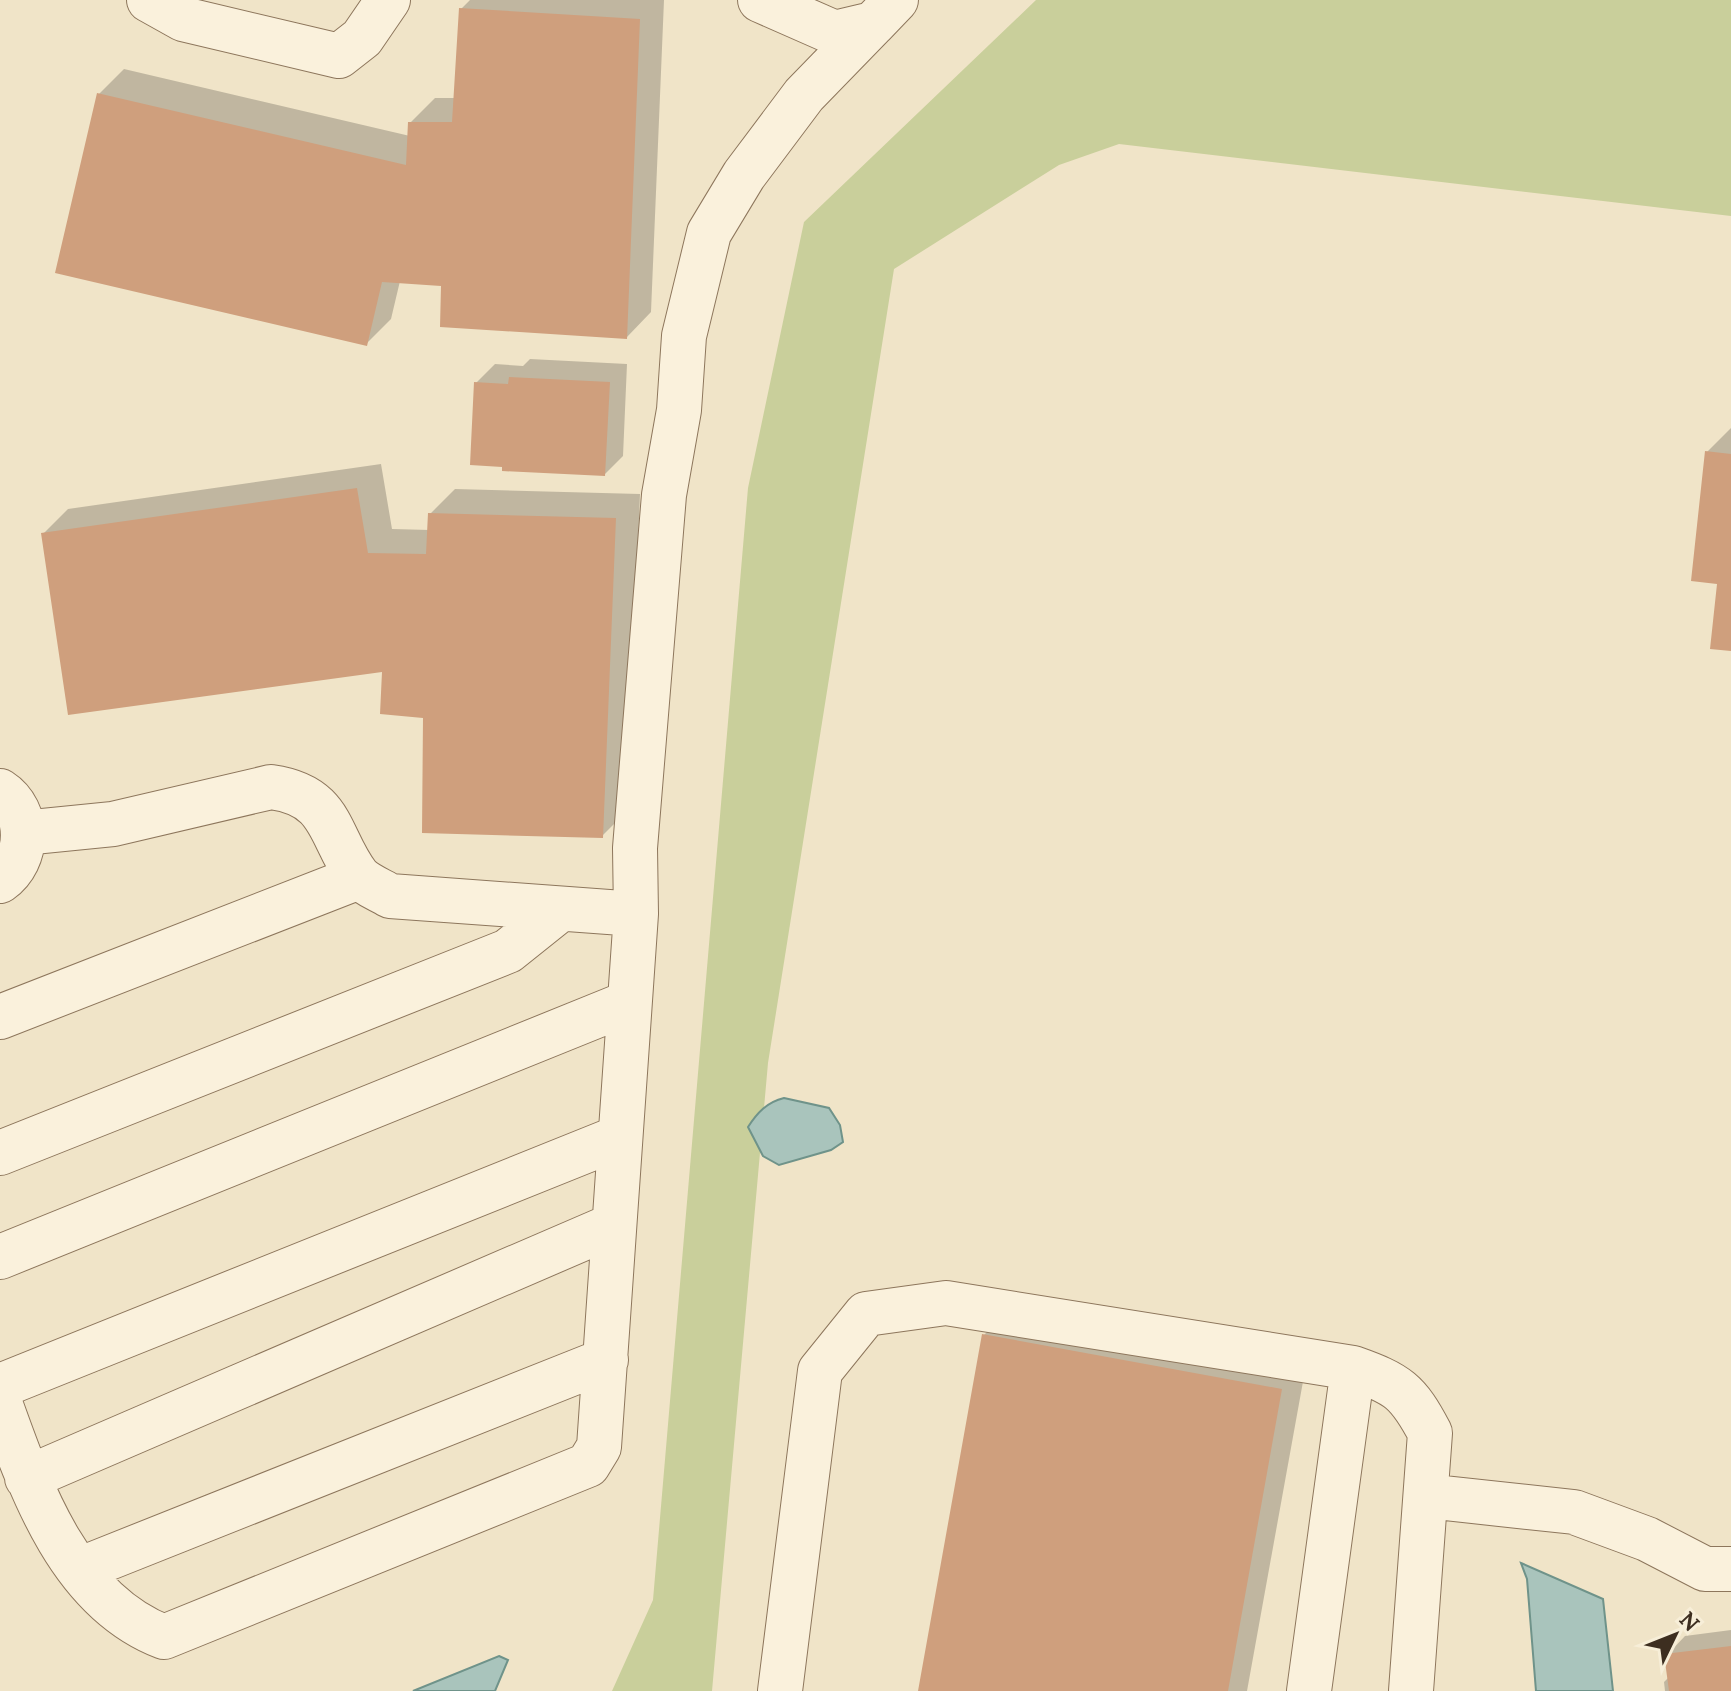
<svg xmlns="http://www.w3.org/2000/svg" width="1731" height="1691" font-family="Lora,serif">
  <rect width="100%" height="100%" fill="#f0e4c8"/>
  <path fill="#c9cf9b" d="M1036 0H1731V216L1119 144 1059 165 894 269 768 1063 712 1691H612L653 1600 748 488 804 222Z"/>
  <path fill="#a9c4bc" stroke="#6f938a" stroke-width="2" d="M784 1098 829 1108 840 1125 843 1142 831 1150 779 1165 763 1156 748 1127C757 1113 767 1102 784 1098Z
    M1521 1563 1603 1599 1613 1691H1536L1527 1579Z
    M499 1656 508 1660 495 1691H413Z"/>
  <path fill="#0003" d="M470 0H664L651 312 627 337 443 284 400 281 391 319 366 344 99 94 124 69 410 136V123L435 98H455L461 9Z
    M530 359 627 364 623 456 605 474 476 383 495 364 523 366Z
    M1731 428V649L1719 582 1707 452Z
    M381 464 392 529 430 530V514L455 489 640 494 627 811 602 836 426 716 384 670 43 534 68 509Z
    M1009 1310 1306 1365 1247 1691H920L984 1335Z
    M1731 1630V1691H1665L1664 1682 1669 1677 1667 1655 1685 1636Z"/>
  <path fill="#cf9f7d" d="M459 8 640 19 627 339 440 327 441 286 382 282 367 346 55 273 97 93 406 165 408 122H452Z
    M509 377 610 382 605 476 502 471V467L470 465 474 382 508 384Z
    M1705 451 1731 454V651L1710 649 1717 584 1691 581Z
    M357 488 368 553 426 554 428 513 616 518 603 838 422 833 423 718 380 714 382 672 68 715 41 533Z
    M982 1334 1282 1389 1228 1691H918Z
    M1731 1646V1691H1669L1664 1654Z"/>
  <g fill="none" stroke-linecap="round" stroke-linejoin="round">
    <g stroke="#8d765c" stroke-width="46">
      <path id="minor" d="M149 0 183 19 339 56 362 38 388 0
        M760 0 835 33 873 24 896 0
        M0 791C31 811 30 860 0 881
        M23 833 113 824 271 787C335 796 328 837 358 876 365 884 380 890 390 896L636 914 635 848 664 495 679 410 684 336 709 233 744 175 804 95 873 24
        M0 1017 359 877
        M0 1153 508 951 558 911
        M0 1257 628 1003
        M0 1386 620 1137
        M0 1403C31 1490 70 1601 164 1637L588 1465 599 1447 636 914
        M27 1478 614 1225
        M1426 1496 1574 1512 1647 1539 1705 1569H1731
        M81 1569 606 1360
        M780 1691 820 1371 866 1314 946 1303 1353 1368C1398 1384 1408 1391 1430 1433L1411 1691
        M1309 1691 1353 1368"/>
    </g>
    <use href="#minor" stroke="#faf1dc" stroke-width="44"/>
  </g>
  <g transform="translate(1675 1635) rotate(47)" stroke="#f7eed8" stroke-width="6" paint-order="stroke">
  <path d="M0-6L14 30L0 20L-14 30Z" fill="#3d2e20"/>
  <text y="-12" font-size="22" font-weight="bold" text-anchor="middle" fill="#3d2e20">N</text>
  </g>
</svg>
